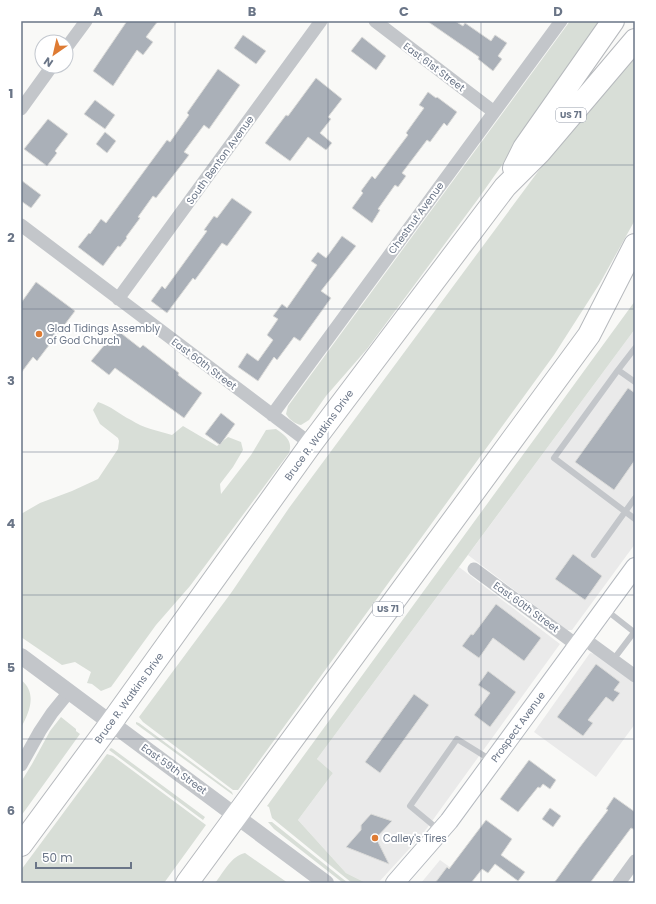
<svg xmlns="http://www.w3.org/2000/svg" width="656" height="904" font-family="Poppins,sans-serif">
  <rect width="100%" height="100%" fill="#f9f9f7"/>
  <path fill="#eaeaea" d="M635 329V544L572 630H567L468 555Z
    M459 567 560 644 422 835 378 883H366L346 873 298 820 333 773 317 759Z
    M590 653 596 654 635 684V724L596 777 534 732Z
    M440 860 472 883H421Z"/>
  <path fill="#d8ded7" d="M570 21H604L478 199 367 349 326 396 309 420 301 425C295 424 289 419 286 414L288 406Z
    M635 52V220L600 283 554 355 238 790H233L143 722 139 717 231 593 289 508 551 154Z
    M635 301V329L317 759 333 773 298 820 346 873 366 883H352L272 818 269 807 267 806Z
    M98 402C111 406 119 414 131 420 143 428 158 431 172 435L183 426 217 446 228 437 241 442 243 450 233 467 220 484 221 494 251 455 266 430 276 429C286 436 293 441 289 453L190 586 156 625 111 687 101 691 92 684 87 683 91 672 75 662 62 665 21 637V514L40 503 72 491 98 479 118 449 119 441 118 438 100 424 93 410Z
    M21 680C38 693 29 713 21 728Z
    M61 717 76 729V731L80 734 21 816V782L32 764 50 731Z
    M136 722 139 723 232 792 233 795 136 724Z
    M111 748 113 749 205 817 203 820 109 750Z
    M107 754 113 756 206 825 164 883H21V870Z
    M268 822H272L348 883H343L274 829Z
    M245 853 288 883H215C224 872 231 856 245 853Z"/>
  <path fill="#aab0b8" stroke="#dbdbd9" d="M127 21H158L146 37 153 42 143 55 137 50 113 86 93 71Z
    M427 21H455L463 26 465 23 491 41 495 35 507 43 498 56 502 59 493 71 478 59 479 57Z
    M243 35 266 51 256 64 234 48Z
    M362 37 386 56 376 70 351 51Z
    M218 69 240 85 209 129 204 125 184 152 189 155 156 198 153 196 138 217 140 218 126 237 127 238 120 247 118 246 103 266 78 247 89 233 90 234 101 219 106 223 167 140 170 142 189 115 187 113Z
    M316 78 342 99 328 117 331 119 320 133 332 143 326 150 308 137 290 161 265 143 286 115 288 116Z
    M428 92 436 98 437 97 457 112 447 126 444 123 430 142 427 140 402 173 406 176 398 187 395 185 378 209 380 210 372 223 352 208 363 193 361 191 372 176 375 179 408 135 406 133 424 108 419 105Z
    M95 100 115 115 105 129 84 114Z
    M48 119 68 134 55 151 57 153 47 166 24 149Z
    M105 132 116 141 107 153 96 144Z
    M21 180 41 195 31 208 21 201Z
    M232 198 252 212 227 246 222 243 195 280 193 278 167 313 151 301 162 286 165 289 207 231 204 230 214 216 217 218Z
    M342 236 356 246 321 291 331 298 300 341 294 337 277 360 274 357 258 381 238 367 247 353 258 361 273 340 267 335 278 319 273 316 282 304 287 308 317 265 311 261 318 252 326 258Z
    M36 282 75 311 37 361 33 357 21 373V303Z
    M117 330 140 348 143 345 179 373 178 375 202 393 184 418 115 368 109 375 91 361Z
    M628 388 635 393V460L614 490 575 462Z
    M221 413 235 424 220 445 205 434Z
    M573 554 602 576 585 600 555 579Z
    M496 604 541 638 524 661 493 638 479 658 462 646 471 634 473 635Z
    M596 664 620 682 614 690 620 693 613 702 606 697 588 720 593 723 583 736 557 717Z
    M488 671 516 692 490 727 474 715 490 693 478 685Z
    M414 694 429 705 380 773 365 762Z
    M529 760 556 780 550 789 543 784 540 788 538 787 518 812 500 799Z
    M614 797 635 812V830L631 828 590 883H554L580 847 608 810 606 809Z
    M550 808 561 816 553 827 542 819Z
    M371 814 392 821 376 838 389 864 346 847 361 830V825Z
    M486 820 512 839 501 855 525 872 518 881 495 864 488 873 482 869 471 883H435L447 867 449 869Z"/>
  <g fill="none" stroke-linecap="round" stroke-linejoin="round">
    <g stroke="#b5b9bf" stroke-width="20">
      <path id="secondary" d="M395 883 449 821 635 567"/>
    </g>
    <g stroke="#b6b9bd" stroke-width="24">
      <path id="trunk" d="M514 168 524 148 613 21
        M21 845 111 723 311 444 505 187 540 152 635 40
        M187 883 589 335 635 245"/>
    </g>
    <path stroke="#c3c6ca" stroke-width="6" d="M618 370 635 348
      M635 382 618 370 554 458 635 519
      M594 555 635 498
      M606 610 634 632
      M613 660 635 631
      M439 830 410 806 457 739 491 760"/>
    <path stroke="#c3c6ca" stroke-width="13" d="M375 21 494 112
      M66 48 86 21
      M21 109 52 66
      M21 225 311 444
      M118 299 321 21
      M272 415 561 21
      M474 569 578 646
      M583 638 635 676
      M21 765 40 731 52 713 69 692
      M619 883 635 861"/>
    <path stroke="#c3c6ca" stroke-width="16" d="M21 656 326 883"/>
    <use href="#secondary" stroke="#fff" stroke-width="18"/>
    <use href="#trunk" stroke="#fff" stroke-width="22"/>
  </g>
  <path fill="none" stroke="#6a7587" stroke-width="1" stroke-opacity="0.55" d="M175 21V883M328 21V883M481 21V883M21 165H635M21 309H635M21 452H635M21 595H635M21 739H635"/>
  <g fill="#de7b33" stroke="#fff" stroke-width="1.5">
    <circle cx="39" cy="334" r="4"/>
    <circle cx="375" cy="838" r="4"/>
  </g>
  <g text-anchor="middle" dominant-baseline="central" stroke-width="4" stroke-linejoin="round" paint-order="stroke">
    <g fill="#fff" stroke="#979eab" stroke-width="1">
      <rect x="556" y="108" width="30" height="14" rx="3"/>
      <rect x="373" y="602" width="30" height="14" rx="3"/>
    </g>
    <g font-size="9" font-weight="bold" fill="#6a7587">
      <text x="571" y="115">US 71</text>
      <text x="388" y="609">US 71</text>
    </g>
    <g font-size="10" fill="#6a7587" stroke="#fff">
      <text transform="translate(434 67) rotate(37)">East 61st Street</text>
      <text transform="translate(220 160) rotate(-54)">South Benton Avenue</text>
      <text transform="translate(416 218) rotate(-54)">Chestnut Avenue</text>
      <text transform="translate(204 364) rotate(37)">East 60th Street</text>
      <text transform="translate(319 435) rotate(-54)">Bruce R. Watkins Drive</text>
      <text transform="translate(526 607) rotate(36)">East 60th Street</text>
      <text transform="translate(129 698) rotate(-54)">Bruce R. Watkins Drive</text>
      <text transform="translate(518 727) rotate(-54)">Prospect Avenue</text>
      <text transform="translate(174 769) rotate(36)">East 59th Street</text>
    </g>
    <g font-size="10" fill="#6a7587" stroke="#fff" text-anchor="start">
      <text x="47" y="328">Glad Tidings Assembly<tspan x="47" dy="12">of God Church</tspan></text>
      <text x="383" y="838">Calley's Tires</text>
    </g>
  </g>
  <rect width="656" height="904" fill="none" stroke="#ffffff" stroke-width="44"/>
  <g transform="translate(54 54) rotate(214)"><circle r="19" fill="#ffffff" stroke="#c3c8cf"/>
  <path d="M0-3L7 15L0 10L-7 15Z" fill="#de7b33"/>
  <text y="-6" font-size="11" font-weight="bold" text-anchor="middle" fill="#6a7587">N</text>
  </g>
  <path d="M36 862v6h95v-6" fill="none" stroke="#6a7587" stroke-width="2"/>
  <text x="42" y="862" font-size="12" fill="#6a7587" stroke="#ffffff" stroke-width="3" paint-order="stroke">50 m</text>
  <rect x="22" y="22" width="612" height="860" fill="none" stroke="#6a7587" stroke-width="1.5"/>
  <g font-size="13" text-anchor="middle" font-weight="bold" fill="#6a7587">
    <text x="98" y="16">A</text>
    <text x="252" y="16">B</text>
    <text x="404" y="16">C</text>
    <text x="558" y="16">D</text>
    <text x="11" y="98">1</text>
    <text x="11" y="242">2</text>
    <text x="11" y="385">3</text>
    <text x="11" y="528">4</text>
    <text x="11" y="672">5</text>
    <text x="11" y="815">6</text>
  </g>
</svg>
